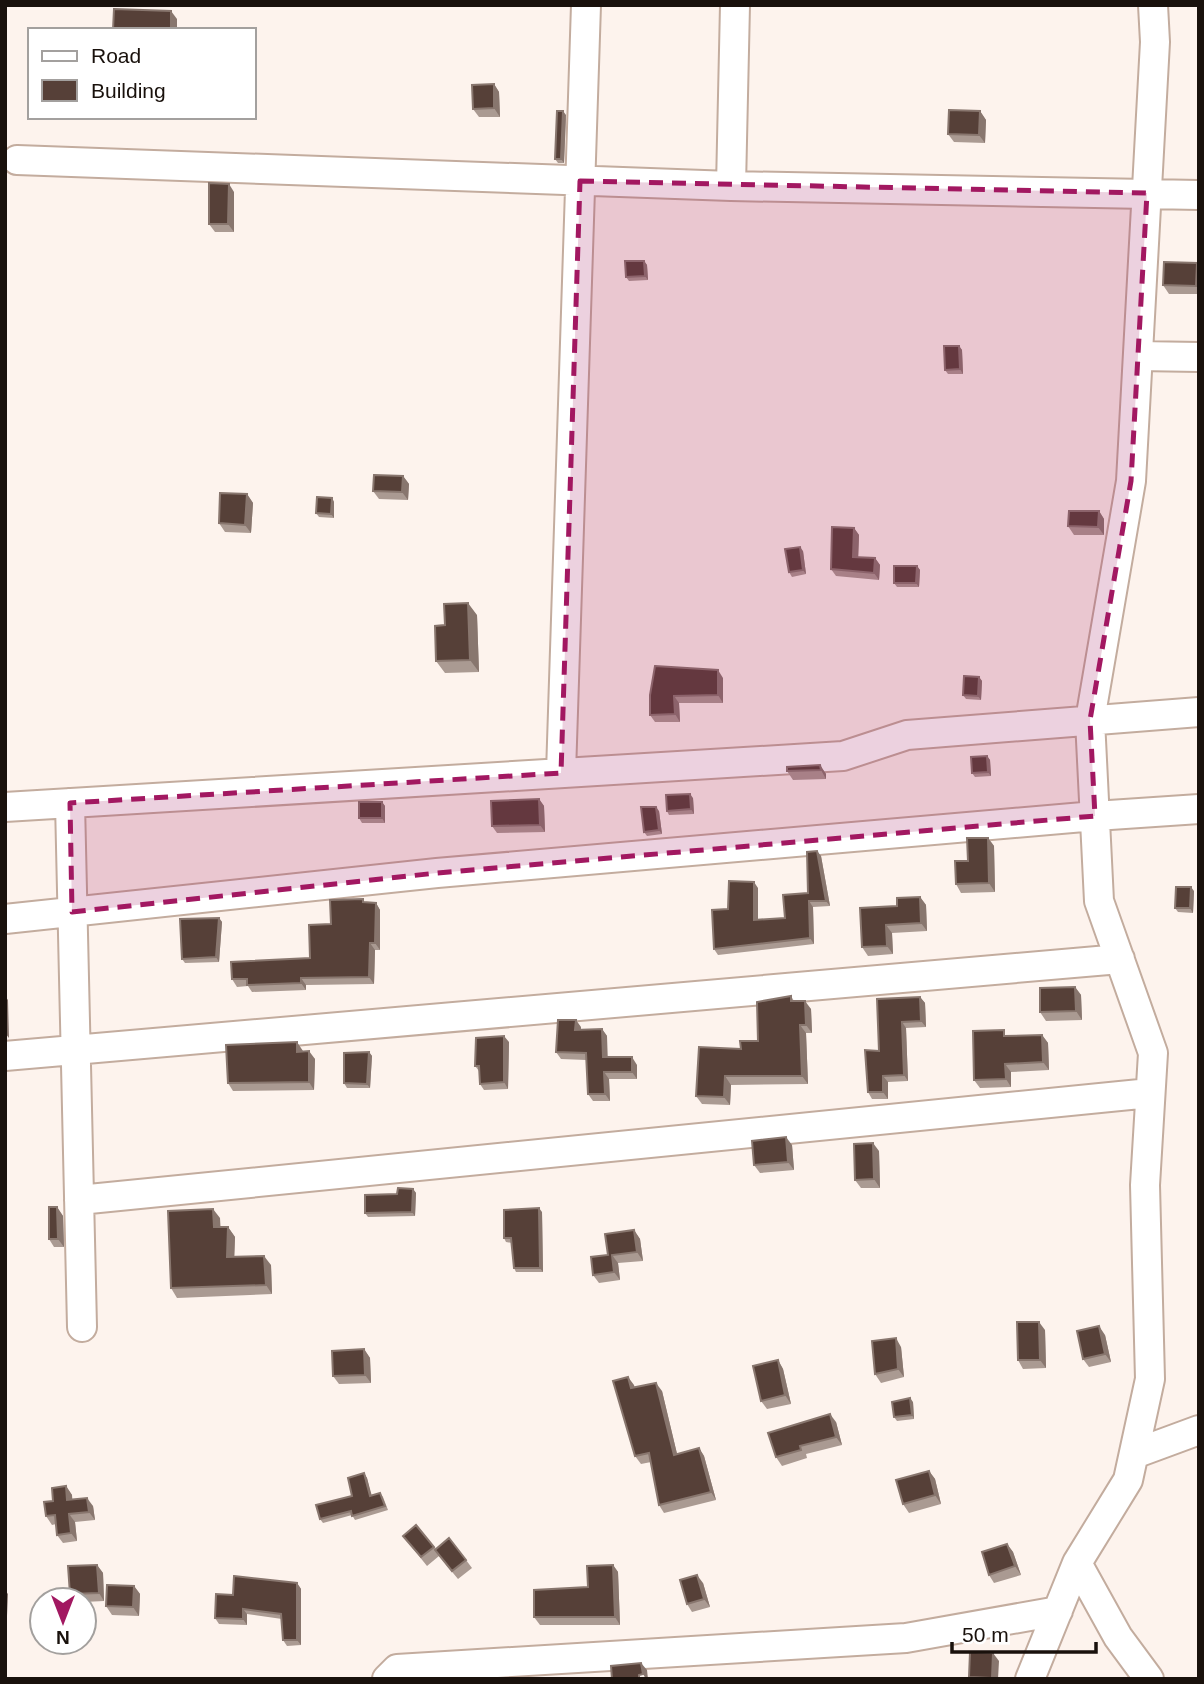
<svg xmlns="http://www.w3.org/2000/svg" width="1204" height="1684" font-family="Helvetica,sans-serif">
  <rect width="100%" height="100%" fill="#fdf3ed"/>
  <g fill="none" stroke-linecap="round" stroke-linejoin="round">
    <g stroke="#c3ac9e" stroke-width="32">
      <path id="minor" d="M17 160 731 186 1199 195
        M731 186 735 5
        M1138 356 1199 357
        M561 773 586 5
        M70 803 82 1327
        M5 807 843 756 907 735 1199 712
        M5 919 437 873 1095 816 1199 809
        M5 1056 1120 959
        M79 1200 1150 1093
        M1134 1454 1199 1430
        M387 1679 397 1669 906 1638 1058 1611
        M1030 1679 1077 1563
        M1149 1679 1118 1637 1077 1563 1128 1480 1150 1379 1145 1185 1153 1053 1099 901 1090 720 1131 481 1155 42 1153 5"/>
    </g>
    <use href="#minor" stroke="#fff" stroke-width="28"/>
  </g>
  <path fill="#aa9a92" d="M494 84 499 92 500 117H479L473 109Z
    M980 111 986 120 985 143 954 142 948 134Z
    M566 115 564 163H558L555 159Z
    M234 192V232H215L209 224Z
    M644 261 647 265 648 280 629 281 626 277Z
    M1197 263 1199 265V294H1169L1163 285Z
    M959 346 962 350 963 374H948L945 370Z
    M403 476 409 484 408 500 379 499 373 491Z
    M247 494 253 503 251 533 225 532 219 523Z
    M332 498 334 502V518L319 517 316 513Z
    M1099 511 1104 519V535H1074L1068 526Z
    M854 528 859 535 858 557 875 558 880 565 879 580 836 576 831 569Z
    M803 551 806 574 792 577 789 572Z
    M917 566 920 570 919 587H897L894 583Z
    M477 615 479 672 445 673 436 661 445 625Z
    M979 677 982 681 981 700 966 699 963 695Z
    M723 678V703H679L680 722H655L650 715V695Z
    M987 756 990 760 991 776 975 777 972 773Z
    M820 765 826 774V779L793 780 787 771Z
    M693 798 694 814 669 815 667 811Z
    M539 799 544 806 545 832 497 833 492 826Z
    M382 802 385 806V823H362L359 818Z
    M659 811 662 834 647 836 644 832Z
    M988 838 994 846 995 892 961 893 956 884Z
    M817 851 821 856 830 906 813 907 814 944 718 955 714 949 728 909 758 888V920L785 918 808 893Z
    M1194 891 1193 913 1178 912 1175 908Z
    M920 897 926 905 927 931 892 933 893 954 868 956 862 947 897 906Z
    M363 899 365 903H376L380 910V950H375L374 984 306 985V990L252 992 248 986 237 987 232 979 310 958 331 924Z
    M219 918 222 922 219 962 185 963 182 959Z
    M1075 987 1081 995 1082 1020 1046 1021 1040 1012Z
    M791 996 794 1001 811 1009 812 1033H806L808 1084 731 1085 730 1105 702 1104 696 1096 741 1049 758 1041Z
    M920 997 925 1003 926 1027 906 1028 908 1081 888 1082V1099H872L868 1092 879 1051Z
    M581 1027V1030L602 1029 607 1036V1057L637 1065V1079H609L610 1101H593L588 1094 586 1060 561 1059 556 1052Z
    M1042 1035 1048 1043 1049 1070 1011 1072V1087L980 1088 974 1080 1008 1036Z
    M509 1042 508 1089 484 1090 480 1084 479 1071 475 1066Z
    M303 1051 315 1059 314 1090 233 1091 228 1083Z
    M369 1052 372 1056 370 1088H347L344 1083Z
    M792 1145 794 1170 760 1173 754 1165Z
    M879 1151 880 1188H861L855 1180Z
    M413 1189 416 1193 415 1216 368 1217 365 1213 397 1194Z
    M57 1207 63 1216 64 1247H54L49 1239Z
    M542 1212 543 1272H516L514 1268 512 1243 506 1242 504 1238Z
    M220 1218V1227H228L235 1237 234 1257 271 1265 272 1294 177 1298 171 1288Z
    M634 1230 640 1239 643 1261 618 1263 620 1280 599 1283 593 1275 608 1255Z
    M1045 1330 1046 1368 1023 1369 1018 1360Z
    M1105 1335 1111 1362 1089 1367 1083 1359Z
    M901 1347 904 1377 881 1383 875 1374Z
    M364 1349 370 1358 371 1383 339 1384 333 1376Z
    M778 1360 783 1369 791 1404 767 1409 761 1401Z
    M628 1377 635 1388 662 1391 677 1454 699 1448 704 1456 716 1500 664 1513 659 1505 651 1462 641 1464 635 1456Z
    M913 1402 914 1419 897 1421 894 1417Z
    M836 1422 842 1445 806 1454 807 1458 782 1466 776 1457Z
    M929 1471 935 1479 941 1504 909 1513 903 1504Z
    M364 1473 367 1478 371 1495 380 1493 383 1497 388 1510 355 1520 352 1515 323 1523 320 1519 352 1496Z
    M66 1486 72 1495V1499L93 1506 95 1520 75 1522 77 1541 63 1543 57 1535 56 1524 52 1525 46 1516 53 1501Z
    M416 1525 436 1549 466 1560 472 1568 458 1579 439 1556 427 1566 403 1536Z
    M1007 1544 1013 1552 1021 1575 994 1583 989 1575Z
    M97 1565 103 1573 104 1601 84 1602V1600H74L70 1594Z
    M613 1565 618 1572 620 1625H540L534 1617 588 1587Z
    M297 1583 301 1589V1645L287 1646 283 1640 282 1619 247 1614V1625L219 1624 215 1618 233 1595Z
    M703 1583 710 1607 692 1612 687 1604Z
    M134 1586 140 1594 139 1616 112 1615 106 1606Z"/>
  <path fill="#88766e" d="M171 11 177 19V30H171Z
    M494 84 499 92 500 117 494 108Z
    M563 111 566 115 564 163 561 159Z
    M980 111 986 120 985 143 979 135Z
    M229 184 234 192V232L228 224Z
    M644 261 647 265 648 280 645 276Z
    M1197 263 1199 265V289L1196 286Z
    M959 346 962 350 963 374 960 369Z
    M403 476 409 484 408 500 402 492Z
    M247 494 253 503 251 533 245 525Z
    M332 498 334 502V518L331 514Z
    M1099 511 1104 519V535L1098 527Z
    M854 528 859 535 858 564 853 557Z
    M800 547 803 551 806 574 803 570Z
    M875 558 880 565 879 580 874 573Z
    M917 566 920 570 919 587 916 583Z
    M468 603 477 615 479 672 470 660Z
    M718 670 723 678V703L718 695Z
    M979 677 982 681 981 700 978 696Z
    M674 696 679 703 680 722 675 714Z
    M987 756 990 760 991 776 988 772Z
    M820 765 826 774V779L821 770Z
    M690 794 693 798 694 814 691 809Z
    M539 799 544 806 545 832 540 825Z
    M382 802 385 806V823L382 818Z
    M656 807 659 811 662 834 659 830Z
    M988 838 994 846 995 892 989 883Z
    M817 851 821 856 830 906 826 901Z
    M754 882 758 888V926L754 920Z
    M1191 887 1194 891 1193 913 1190 908Z
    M920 897 926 905 927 931 921 923Z
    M809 901 813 907 814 944 810 938Z
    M376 903 380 910V950L375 943Z
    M219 918 222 922 219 962 216 957Z
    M886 925 892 933 893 954 887 946Z
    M370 943 375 950 374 984 369 977Z
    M301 978 306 985V990L301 983Z
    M1075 987 1081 995 1082 1020 1076 1011Z
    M5 996 8 1000 9 1038 5 1033Z
    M920 997 925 1003 926 1027 921 1021Z
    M805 1001 811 1009 812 1033 806 1025Z
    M576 1020 581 1027 580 1037 575 1030Z
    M902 1022 906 1028 908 1081 904 1075Z
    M800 1025 806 1033 808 1084 802 1076Z
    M602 1029 607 1036 608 1065 603 1057Z
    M1042 1035 1048 1043 1049 1070 1043 1062Z
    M504 1036 509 1042 508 1089 504 1082Z
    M297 1042 303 1051V1060L297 1052Z
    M309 1051 315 1059 314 1090 309 1082Z
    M369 1052 372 1056 370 1088 367 1084Z
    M632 1057 637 1065V1079L632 1072Z
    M1005 1064 1011 1072V1087L1006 1079Z
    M604 1072 609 1079 610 1101 605 1094Z
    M725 1076 731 1085 730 1105 724 1097Z
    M883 1076 888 1082V1099L883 1092Z
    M786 1137 792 1145 794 1170 788 1162Z
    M873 1143 879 1151 880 1188 874 1179Z
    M413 1189 416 1193 415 1216 412 1212Z
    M57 1207 63 1216 64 1247 58 1239Z
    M539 1208 542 1212 543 1272 540 1268Z
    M213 1209 220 1218 221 1236 214 1227Z
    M228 1227 235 1237 234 1267 227 1257Z
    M634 1230 640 1239 643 1261 637 1252Z
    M612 1255 618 1263 620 1280 614 1272Z
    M264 1256 271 1265 272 1294 266 1285Z
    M1039 1322 1045 1330 1046 1368 1040 1360Z
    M1099 1326 1105 1335 1111 1362 1105 1354Z
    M896 1338 901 1347 904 1377 898 1369Z
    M364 1349 370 1358 371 1383 365 1375Z
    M778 1360 783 1369 791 1404 785 1395Z
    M628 1377 634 1385 637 1396 631 1388Z
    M656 1383 662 1391 679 1462 674 1455Z
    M910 1398 913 1402 914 1419 912 1415Z
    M830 1414 836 1422 842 1445 836 1437Z
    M699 1448 704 1456 716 1500 711 1492Z
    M929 1471 935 1479 941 1504 935 1495Z
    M364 1473 367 1478 373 1500 370 1496Z
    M66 1486 72 1495 73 1508 67 1500Z
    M87 1498 93 1506 95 1520 89 1512Z
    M69 1514 75 1522 77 1541 71 1533Z
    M1007 1544 1013 1552 1021 1575 1015 1566Z
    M97 1565 103 1573 104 1601 99 1593Z
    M613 1565 618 1572 620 1625 615 1617Z
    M697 1575 703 1583 710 1607 704 1599Z
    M297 1583 301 1589V1645L297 1640Z
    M134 1586 140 1594 139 1616 133 1607Z
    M5 1590 8 1594 7 1616 5 1614Z
    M243 1609 247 1614V1625L243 1619Z
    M993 1653 999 1661 998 1679 992 1678Z
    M641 1663 647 1670 648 1679H646L643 1674Z"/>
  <path fill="#564038" stroke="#88766e" stroke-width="2" d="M114 9 171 11V30H113Z
    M494 84V108L473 109 472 85Z
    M949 110 980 111 979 135 948 134Z
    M557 111H563L561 159H555Z
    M209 183 229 184 228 224H209Z
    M625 261H644L645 276 626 277Z
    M1164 262 1197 263 1196 286 1163 285Z
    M944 346H959L960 369 945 370Z
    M374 475 403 476 402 492 373 491Z
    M220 493 247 494 245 525 219 523Z
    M317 497 332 498 331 514 316 513Z
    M1069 511H1099L1098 527 1068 526Z
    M832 527 854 528 853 557 875 558 874 573 831 569Z
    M800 547 803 570 789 572 785 549Z
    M894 566H917L916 583H894Z
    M468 603 470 660 436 661 435 626 445 625 444 604Z
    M655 666 718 670V695L674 696 675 714 650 715V695Z
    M964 676 979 677 978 696 963 695Z
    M987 756 988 772 972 773 971 757Z
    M820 765 821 770 787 771V767Z
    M690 794 691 809 667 811 666 795Z
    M539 799 540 825 492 826 491 801Z
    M359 802H382V818H359Z
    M641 807H656L659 830 644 832Z
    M967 838H988L989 883 956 884 955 861H968Z
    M817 851 826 901H809L810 938 714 949 712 910 728 909 729 881 754 882V920L785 918 783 895 808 893 807 852Z
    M1176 887H1191L1190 908H1175Z
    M920 897 921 923 886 925 887 946 862 947 860 908 897 906V898Z
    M363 899V902L376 903 375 943H370L369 977 301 978V983L247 985V979H232L231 962 310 958 309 925 331 924 330 900Z
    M219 918 216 957 182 959 180 919Z
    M1075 987 1076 1011 1040 1012V988Z
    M791 996V1001H805L806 1025H800L802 1076H725L724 1097 696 1096 699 1047 741 1049 740 1041H758L757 1002Z
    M920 997 921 1021 902 1022 904 1075 883 1076V1092H868L865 1050 879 1051 877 999Z
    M558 1020H576L575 1030 602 1029 603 1057H632V1072H604L605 1094H588L586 1053 556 1052Z
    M1004 1030V1036L1042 1035 1043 1062 1005 1064 1006 1079 974 1080 973 1031Z
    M504 1036V1082L480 1084 479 1066H475L476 1038Z
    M297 1042V1052L309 1051V1082L228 1083 226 1045Z
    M369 1052 367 1084 344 1083V1053Z
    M786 1137 788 1162 754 1165 752 1141Z
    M873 1143 874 1179 855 1180 854 1144Z
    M398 1188 413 1189 412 1212 365 1213V1195L397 1194Z
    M49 1207H57L58 1239H49Z
    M539 1208 540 1268H514L511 1238H504V1210Z
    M213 1209 214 1227H228L227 1257 264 1256 266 1285 171 1288 168 1211Z
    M634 1230 637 1252 612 1255 614 1272 593 1275 591 1257 608 1255 605 1234Z
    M1017 1322H1039L1040 1360H1018Z
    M1099 1326 1105 1354 1083 1359 1077 1331Z
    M896 1338 898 1369 875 1374 872 1341Z
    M364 1349 365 1375 333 1376 332 1351Z
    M778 1360 785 1395 761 1401 753 1366Z
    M628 1377 631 1388 656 1383 674 1455 699 1448 711 1492 659 1505 649 1453 635 1456 613 1381Z
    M910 1398 912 1415 894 1417 892 1402Z
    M830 1414 836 1437 800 1446 801 1450 776 1457 768 1433Z
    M929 1471 935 1495 903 1504 896 1480Z
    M364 1473 370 1496 380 1493 385 1506 352 1516 351 1511 320 1519 316 1505 352 1496 348 1478Z
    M66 1486 67 1500 87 1498 89 1512 69 1514 71 1533 57 1535 55 1515 46 1516 44 1502 53 1501 52 1488Z
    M416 1525 434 1547 421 1557 403 1536Z
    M449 1538 466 1560 452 1571 435 1550Z
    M1007 1544 1015 1566 989 1575 982 1552Z
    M97 1565 99 1593 70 1594 68 1566Z
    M613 1565 615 1617H534V1590L588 1587 587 1566Z
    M697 1575 704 1599 687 1604 680 1580Z
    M234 1576 297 1583V1640H283L281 1614 243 1609V1619L215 1618 216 1594 233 1595Z
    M107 1585 134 1586 133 1607 106 1606Z
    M970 1652 993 1653 992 1678 969 1677Z
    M641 1663 643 1674 639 1675V1679H612L611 1666Z"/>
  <path fill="#a21861" fill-opacity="0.2" stroke="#a21861" stroke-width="5" stroke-dasharray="14 9" stroke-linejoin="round" d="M580 181 1147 193 1131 481 1090 720 1095 816 437 873 72 912 70 803 561 773Z"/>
  <rect width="1204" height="1684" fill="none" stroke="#19110c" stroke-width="14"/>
  <rect x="28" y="28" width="228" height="91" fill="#ffffff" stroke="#a3a09e" stroke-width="2"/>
  <rect x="42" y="51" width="35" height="10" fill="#ffffff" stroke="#a3a09e" stroke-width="2"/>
  <text x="91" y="63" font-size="21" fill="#19110c">Road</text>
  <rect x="42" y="80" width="35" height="21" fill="#564038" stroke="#a3a09e" stroke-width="2"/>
  <text x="91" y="98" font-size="21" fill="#19110c">Building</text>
  <g transform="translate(63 1621) rotate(180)"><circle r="33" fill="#ffffff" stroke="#a3a09e" stroke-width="2"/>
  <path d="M0-5L12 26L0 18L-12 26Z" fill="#a21861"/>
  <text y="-10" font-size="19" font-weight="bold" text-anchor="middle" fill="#19110c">N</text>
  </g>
  <path d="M952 1642v10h144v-10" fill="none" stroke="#19110c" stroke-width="3.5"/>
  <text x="962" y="1642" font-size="21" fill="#19110c" stroke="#ffffff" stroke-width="5" paint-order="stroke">50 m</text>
</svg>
